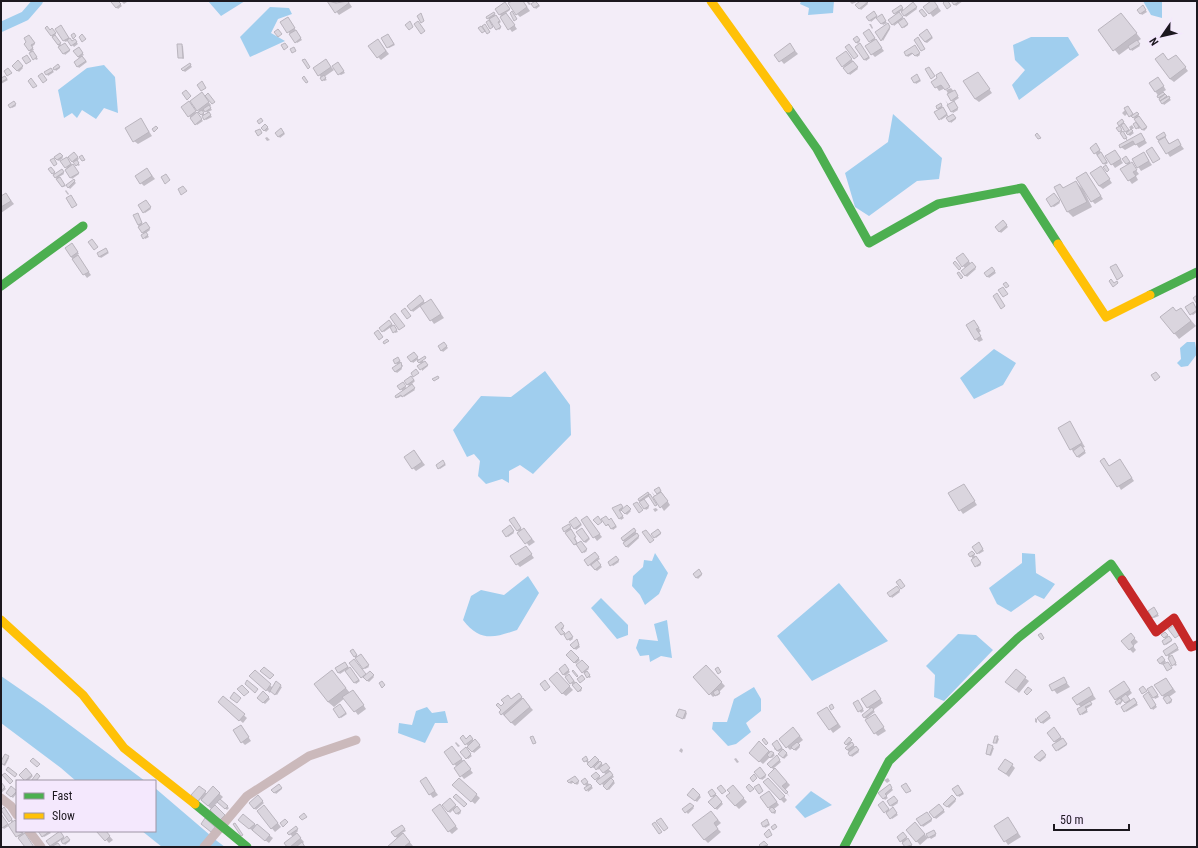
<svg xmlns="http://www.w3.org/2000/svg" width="1198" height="848" font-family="'Roboto Condensed',sans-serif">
  <rect width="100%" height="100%" fill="#f3edf8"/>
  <path fill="#a0ceee" d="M208 1H245L221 16Z
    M801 1H834L833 13 808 15 809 8 800 4Z
    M1143 1H1166L1162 2V18L1151 15Z
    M270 7 289 8 292 14 278 19 271 33 285 41 250 57 240 37Z
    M1031 37H1068L1079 55 1019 100 1012 85 1025 70 1015 60 1013 45Z
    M104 65 115 77 118 113 104 108 96 119 82 110 77 118 72 113 64 118 58 90 87 68Z
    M893 114 942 158 939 179 917 181 869 216 855 207 845 173 888 142Z
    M1187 342H1195L1197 354 1188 366 1181 367 1177 363 1181 359 1180 348Z
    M994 349 1016 363 1003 385 974 399 960 378Z
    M545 371 570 405 571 435 533 474 520 465 509 471V483L502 479 486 484 478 476 480 461 474 454 467 457 453 430 481 396 511 397Z
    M655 553 668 573 659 594 645 605 640 595 632 586 633 576 643 567 644 560 652 561Z
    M1022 553 1035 554 1036 573 1055 584 1044 599 1035 595 1011 612 997 604 989 588 1022 563Z
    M528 576 539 593 517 630C494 638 480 642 463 620L471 596 481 590 504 595Z
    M839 583 888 641 812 681 777 636Z
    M601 598 628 625V635L617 639 591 608Z
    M667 620 672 658 661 656 650 662 649 655 640 656 636 648 639 639 658 641 654 624Z
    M958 634 976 635 993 650 944 701 934 697 935 675 926 666Z
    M1 676 43 705 145 781H76L61 768 1 723Z
    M754 687 761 699V711L746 723 751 732 736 744 728 746 712 729 713 722H727L734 699Z
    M427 707 432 713 445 711 448 723H435L425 743 398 733 399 723 412 725 416 711Z
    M155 788 217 841 225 847H162L142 831H155Z
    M811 791 832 805 805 818 795 807Z"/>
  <path fill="#0003" fill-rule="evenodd" d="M114 1H117L122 6 118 9 113 3Z
    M121 1H126L127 2 124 4Z
    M328 1H336L337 3 341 1H348L352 7 339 15Z
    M514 1H523L530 11 520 17 517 14Z
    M526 1H528L531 4 529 5Z
    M536 1 540 6 536 9 532 4Z
    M849 1H859L852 4Z
    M862 1H866L868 4 861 10 857 5Z
    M952 1H963L956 6Z
    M913 3 917 9 906 17 901 11 898 13 908 25 904 28 899 22 894 26 893 24 897 16 895 14 902 7 904 11Z
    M506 4 510 10 506 13 517 29 512 32 496 9Z
    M936 4 941 11 933 17 925 7Z
    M1144 8 1147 12 1142 15 1138 10Z
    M493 13 501 22 498 24 501 28 499 30 487 17Z
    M875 14 877 17 871 22 868 17Z
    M1121 14 1141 39 1137 42 1140 46 1132 51 1130 47 1119 55 1099 31Z
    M883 17 887 23 883 25 878 18Z
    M288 18 302 40 297 43 281 22Z
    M869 24H871L873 28 872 29Z
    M889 26 890 29 883 41 877 32Z
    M62 28 72 42 75 40 78 44 74 47 68 40 66 42 64 41 57 30Z
    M53 30 56 34 54 36 62 46 66 45 70 51 65 55 52 36Z
    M870 32 884 51 875 57 872 54Z
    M928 32 933 38 927 43 925 42Z
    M389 36 395 45 389 48 388 47Z
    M31 37 35 44 32 47 34 50 32 51 38 59 36 60 29 50Z
    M857 38 860 42 858 43 870 58 866 61 856 47 859 45 854 40Z
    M381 44 389 54 381 60 378 57Z
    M178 45 183 46 184 59 179 57Z
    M790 45 798 54 784 64 776 55Z
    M916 48 920 55 917 57 914 53 908 57 907 56 905 52Z
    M80 50 84 55 82 56 87 62 79 68 75 63 80 59 78 57Z
    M849 55 858 69 850 75 843 66Z
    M1179 59 1188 71 1174 82 1170 79 1169 61Z
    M326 61 334 70 324 77 327 80 324 81 319 75Z
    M18 62 23 68 19 72 13 66Z
    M190 64 192 67 185 72 182 69Z
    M339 64 345 73 341 75 339 74Z
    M58 65 60 68 56 71 54 68Z
    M52 70 54 72 48 76 46 72Z
    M941 73 950 86 939 91 933 82 939 78Z
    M978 73 992 93 979 102 975 99Z
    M918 77 921 81 916 84 912 78Z
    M6 78 8 80 1 84V79Z
    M1161 82 1166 90 1163 92 1171 100 1164 105 1150 83Z
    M951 88 959 98 953 102 946 90Z
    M205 97 211 105 210 107 212 110 208 112 212 117 206 120 191 101ZM205 110 208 114 205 115 203 112Z
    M945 100 949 105 955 104 958 110 953 113Z
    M15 104 16 106 12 108 11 107Z
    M942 106 949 117 954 116 956 119 951 123 947 116 941 120 938 108Z
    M1128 107 1134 115 1137 113 1147 128 1144 131 1141 128 1138 129 1134 124 1138 122 1133 116 1131 117 1128 113 1125 116 1122 113Z
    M192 108 203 121 197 125 189 116Z
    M141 119 152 136 138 144 134 141Z
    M1122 121 1129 131 1131 130 1134 133 1130 136 1128 134 1118 123Z
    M265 125 269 129 266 132 262 128Z
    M1132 125 1134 128 1131 130 1129 127Z
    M1118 128 1121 129 1128 141 1141 134 1147 143 1139 148 1136 144 1125 150 1121 147 1127 141Z
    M283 131 285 134 280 138 276 133Z
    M1165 135 1166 137 1165 138 1170 144 1177 140 1184 149 1170 157 1159 140Z
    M267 137 270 140 267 141 265 138Z
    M1097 146 1108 163 1105 165 1095 153Z
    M74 153 79 159 76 161 80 165 78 166 70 157Z
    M1144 153 1152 165 1141 171 1133 159Z
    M61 155 63 158 59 161 57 160Z
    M1118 155 1123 163 1115 168 1107 157Z
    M68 159 79 174 72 179 66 170Z
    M1123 159H1127L1139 174 1136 176 1138 180 1132 184 1129 180 1128 165Z
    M1101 167 1112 183 1103 189 1099 186Z
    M50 169H52L56 174 63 172 64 174 59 177 66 186 63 187Z
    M147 169 155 179 144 186 141 183Z
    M1086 173 1103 199 1095 204 1092 201Z
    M74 181 76 183 70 189 67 185Z
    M1076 182 1083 189 1092 207 1073 217 1068 212 1055 188 1060 185 1064 188Z
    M66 190 69 194 68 195 65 191Z
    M6 194 14 204 1 213V197Z
    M1055 195 1060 203 1054 207 1052 206Z
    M147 202 151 209 145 213 144 212Z
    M138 214 143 225H147L150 230 146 233 149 237 145 239 144 234 138 225Z
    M1003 221 1008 227 1001 233 996 227Z
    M74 246 79 254 77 255 91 275 87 278 71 257Z
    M107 251 109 253 101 258 99 256Z
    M964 256 976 269 967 277 954 263 962 271 965 268 963 266Z
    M993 269 996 273 989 278 985 273Z
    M420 297 426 304H434L444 318 434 324 421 306 413 312 409 306Z
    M1194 304 1197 312 1193 315 1191 314Z
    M1181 309 1196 326 1179 339 1161 317 1177 312Z
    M389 321 395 327 398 332 395 333 391 327 384 332 380 328Z
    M974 321 981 331 979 333 983 340 979 342 976 339Z
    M445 344 448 348 443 352 439 347Z
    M414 353 419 360 421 359 428 366 422 371V365L417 360 413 363 409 357Z
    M399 360 403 366 401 367 402 369 397 373 395 371 398 365 396 363Z
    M411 377 415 381 411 385 415 390 404 397 403 395 398 398 396 396 403 392 399 386 404 385 407 389 410 387 405 382Z
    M1069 422 1085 447 1082 448 1086 453 1079 458 1071 449 1059 428Z
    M414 451 425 465 416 471 413 468Z
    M1104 460 1110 467 1120 460 1134 481 1121 490Z
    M443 462 446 465 440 469 437 466Z
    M964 485 977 505 963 514 949 494Z
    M659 488 670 505 664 511 651 491 656 497 659 494 656 490Z
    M648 494 650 496 643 500 649 508 646 510 639 500Z
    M622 507 624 509 627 507 631 511 627 515 622 510 620 512 624 518 621 520 614 508Z
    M656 508 658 510 655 512 653 509Z
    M587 517 602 537 597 541 582 520Z
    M576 518 582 525 576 530 571 523Z
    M515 520 523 531 524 530 535 542 529 546 511 521Z
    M609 521H612L617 527 613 530 609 525 608 526 607 525Z
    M570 526 578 544H582L587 551 584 553 578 545H575L565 531Z
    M511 528 514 533 508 537 507 536Z
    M634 529 639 538 628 548 622 539Z
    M583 530 590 539 586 543 584 542Z
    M658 530 661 534 656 538 652 534Z
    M980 545 984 551 979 554 978 553Z
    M526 547 534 558 520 567 517 564Z
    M972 552 981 565 977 567 970 554Z
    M595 553 600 559 597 561 602 567 597 571 585 561Z
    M617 559 619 562 613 566 609 562Z
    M700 572 702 575 698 579 696 577Z
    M897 588 900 592 892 598 891 596Z
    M1155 610 1159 616 1154 618 1153 617Z
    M561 624 564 628 562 630 565 635 570 634 573 639 570 641 556 627Z
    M1165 633 1172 641 1166 645 1163 641 1166 639 1163 635Z
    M1134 638 1138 642 1133 646 1136 650 1133 653 1123 642Z
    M577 641 580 647 576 650 572 645Z
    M1176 646 1179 650 1170 655 1177 665 1175 666 1167 655Z
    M571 651 580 660 576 664 568 655Z
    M354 652 358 657H362L369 667 365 669 354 656Z
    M1164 659 1166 662 1162 665 1160 663Z
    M582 661 589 669 586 671 591 677 589 678 583 672Z
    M345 663 360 681 356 684 346 670 340 674 338 672Z
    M357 664 366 676 370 672 374 677 369 682 362 677Z
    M565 666 570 672 565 676 560 670Z
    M706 666 725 686 719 692 720 694 717 696 716 695 713 697 694 677Z
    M255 671 273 688 280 686 282 687 277 695 271 691 270 693 254 679Z
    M332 671 350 693 356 694 366 709 358 715 345 698 334 707 328 702Z
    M560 676 573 690 566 696 562 693Z
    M570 676 582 690 580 692 571 683Z
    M1025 678 1029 681 1019 693 1010 685Z
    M1063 678 1070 687 1057 694 1050 685Z
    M1166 679 1176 692 1169 697 1172 702 1169 704 1163 696Z
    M1127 686 1132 693 1127 697 1131 701H1135L1138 705 1126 712 1127 704 1124 699 1120 705 1116 699Z
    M1089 689 1096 699 1090 702 1092 705 1086 709 1088 712 1082 715 1081 707 1078 704Z
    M1154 689 1159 697 1155 699 1150 691Z
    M263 692 270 699 265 704 258 698Z
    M1147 693 1157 707 1153 710 1144 695Z
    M518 694 533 710 515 726 500 712 503 710 501 707Z
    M878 695 883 703 873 710 875 712 866 719 863 715 870 710 862 699Z
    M224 697 247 718 243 723 222 705Z
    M859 702 864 711 861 713 854 703Z
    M341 707 347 714 341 718 340 717Z
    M830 711 841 727 833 733 819 714Z
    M686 712 687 713 685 719 679 717Z
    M1046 712 1051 718 1043 724 1039 718Z
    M875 715 886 731 878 736 875 733Z
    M1035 718 1037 719V723L1035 722Z
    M241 726 251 741 245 745 242 742Z
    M1054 728 1067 745 1058 751 1057 744 1048 733Z
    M796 731 803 740 798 744 800 747 796 751 793 748 790 750 780 739Z
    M470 737 481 747 474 753 461 738 466 740Z
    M997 737 999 739 997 744 994 742Z
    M849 739 859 752 852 757 846 748 848 746 845 743Z
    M456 742 460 746 458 747 455 743Z
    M759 743 775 755 772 758 770 757 763 764 750 753Z
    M778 743 783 749 779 752 774 749Z
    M992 747 994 748 991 756 987 754Z
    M681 748 683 750 682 753 679 751Z
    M465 749 472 756 468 759 461 752Z
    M455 751 473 773 464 779 455 768 457 767 454 764Z
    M783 751 788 755 784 759 780 754Z
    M1042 752 1046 757 1040 762 1036 757Z
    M8 757 9 758 5 766 2 764Z
    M595 757 604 766 606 765 614 777 611 779 615 783 609 790 596 779V773L601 779 606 775 600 768 598 770 595 767 593 768 583 759H587L589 762Z
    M777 757 781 762 774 768 790 785 785 790 790 797 769 775 774 770 768 764Z
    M736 758 739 762 737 763 734 759Z
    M1012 765 1015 768 1009 777 1003 772Z
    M26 769 33 776 28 781 20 775Z
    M760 769 766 777 762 780 756 772Z
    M576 778 579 783 577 785 574 782 571 784 568 781Z
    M888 778 890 781 887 783 884 780Z
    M426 779 438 795 433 798 421 782Z
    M459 779 480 798 475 804 457 789Z
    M768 779 787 800 784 803 764 782Z
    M586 781 593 788 588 792 585 784Z
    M1 783 6 789 1 793Z
    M279 785 282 789 276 794 273 790Z
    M889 785 893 790 886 796 888 798 885 800 880 793Z
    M959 787 964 794 959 797 954 789Z
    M213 788 223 797 220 800 229 808 227 810 218 802 214 806 225 817 222 820 201 799 199 801 193 795 205 792 207 794Z
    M693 790 701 797 697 802 689 795Z
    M712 790 723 804 717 810 710 802 714 798 712 796Z
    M736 790 747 802 739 809 727 797Z
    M16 791 17 793 13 798 7 793Z
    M772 795 779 805 774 809 776 813 774 814 769 807Z
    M952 796 956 801 949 808 945 804Z
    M258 797 264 803 256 810 250 803Z
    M895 798 898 803 892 807 888 801Z
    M450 799 461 813 458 815 454 809 450 813 443 805Z
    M690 804 694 808 688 814 684 809Z
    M884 804 890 811 893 809 898 815 892 819 880 805Z
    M939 805 945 812 936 819 930 812Z
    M4 808 14 822 17 824V831H22L34 847H26L10 825 4 829 3 828 1 815 8 826 12 823 2 809Z
    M443 809 458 829 452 834 449 831Z
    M267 810 281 827 275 832 258 812Z
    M711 812 721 823 716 827 721 832 708 843 704 839Z
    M928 814 932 821 923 827 918 819Z
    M243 815 273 838 269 843 242 823Z
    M1008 818 1021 837 1008 845 995 826Z
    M768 822 770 825 765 828 762 823Z
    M403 827 406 831 402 833 413 846 388 847 397 838 395 836Z
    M918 827 928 838 920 845 907 830Z
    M296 828 298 831 296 833 304 842 302 844 305 847H288L293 837 289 833Z
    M39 831H49L51 833 44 837Z
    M98 831H105L113 840 109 843Z
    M935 833 936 836 931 839 928 835Z
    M61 834 65 839 67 838 70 841 65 845 61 840 57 843 60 847H52L47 841Z
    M905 835 907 839 913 847H906L901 841Z"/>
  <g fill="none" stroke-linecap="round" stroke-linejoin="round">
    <path stroke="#a0ceee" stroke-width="10" d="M1 27 25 16 38 1"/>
  </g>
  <path fill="#dad5de" stroke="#bab5be" d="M113 1H118L121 4 116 8 111 2Z
    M327 1 336 3 348 1 349 3 335 13Z
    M512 1H523L527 7 516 15 508 3Z
    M535 1 539 5 534 8 531 4Z
    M860 1 868 2 859 9 855 5Z
    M931 1H934L938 7 929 14 923 7Z
    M945 1H948L951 6 947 9 943 3Z
    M951 1H960L954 5Z
    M505 2 510 9 499 15 495 9Z
    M913 2 917 7 904 16 901 12Z
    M901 5 903 8 894 14 892 11Z
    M1143 5 1146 10 1140 14 1137 10Z
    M922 9 927 15 924 17 919 11Z
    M512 11 517 19 514 21 510 13Z
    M874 11 877 16 869 21 866 17Z
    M494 12 495 14 487 19 486 17Z
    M899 12 903 17 892 25 888 20Z
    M421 13 424 21 421 23 417 16Z
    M506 13 515 25 508 30 500 17Z
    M1121 13 1137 33 1113 51 1098 30Z
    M882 14 886 21 881 24 876 18Z
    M496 15 500 21 498 22 501 27 496 30 489 19Z
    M288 17 295 28 287 33 280 22Z
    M904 18 908 24 902 28 898 22Z
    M489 20 493 27 490 29 486 22Z
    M410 21 413 27 409 30 405 25Z
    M418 21 425 31 421 34 414 24Z
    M888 23 890 27 881 41 875 32Z
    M485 24 490 32 487 34 482 26Z
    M61 25 69 38 63 41 55 29Z
    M47 26 50 30 52 28 56 33 51 36 45 28Z
    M481 26 485 31 482 33 478 28Z
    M278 29 282 34 278 37 274 32Z
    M869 29 875 38 869 42 863 33Z
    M927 29 932 37 925 42 919 35Z
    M296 30 301 38 295 43 289 34Z
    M74 33 76 36 73 39 71 35Z
    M82 34 86 39 82 42 79 37Z
    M388 34 394 44 387 48 381 38Z
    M29 35 35 43 31 45 33 48 29 51 24 44 26 42 24 38Z
    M55 35 61 43 58 45 52 37Z
    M857 36 860 40 856 43 853 39Z
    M918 37 925 49 921 51 914 40Z
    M70 38 72 41 75 39 77 42 71 46 67 40Z
    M378 39 386 51 377 58 368 46Z
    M876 39 882 48 871 55 865 46Z
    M1137 40 1140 44 1130 50 1128 46Z
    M65 43 70 50 63 54 58 47Z
    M285 43 288 47 284 50 281 45Z
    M790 43 795 51 779 62 774 55Z
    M860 43 869 57 864 60 855 47Z
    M177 44H182L183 58H178Z
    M849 44 858 56 854 59 845 47Z
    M915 45 920 53 915 56 912 53 906 56 904 52Z
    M79 47 83 53 78 57 73 51Z
    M294 47 296 51 292 53 290 49Z
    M33 51 37 57 33 60 29 53Z
    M846 51 852 59 842 67 836 58Z
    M1163 53 1168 60 1176 55 1186 67 1170 79 1155 59Z
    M27 55 31 61 26 64 22 58Z
    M82 56 86 61 77 67 74 62Z
    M305 59 310 67 308 69 302 60Z
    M326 59 331 67 318 76 313 68Z
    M18 60 23 66 17 71 12 66Z
    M853 61 858 67 848 74 843 68Z
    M338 62 344 71 338 75 332 66Z
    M190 63 191 65 183 71 181 69Z
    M58 64 60 67 54 70 53 68Z
    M929 67 935 76 931 79 925 69Z
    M8 68 12 73 7 76 4 71Z
    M51 68 53 71 46 75 44 72Z
    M941 72 950 87 945 90 941 85 935 88 931 82 937 78 936 75Z
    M978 72 990 89 975 99 963 81Z
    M42 73 47 80 43 83 38 76Z
    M917 74 920 80 914 83 911 78Z
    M324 75 326 78 322 81 320 78Z
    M5 76 7 79 1 82V78Z
    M304 76 308 82 306 83 302 78Z
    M1158 77 1164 86 1155 92 1149 83Z
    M31 78 37 86 33 88 28 81Z
    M202 81 206 88 201 91 197 85Z
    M186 90 191 96 187 100 182 93Z
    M955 90 958 96 951 101 947 94Z
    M202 92 209 102 197 111 190 101Z
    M1163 92 1165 94 1158 98 1157 96Z
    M208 93 215 102 212 104 205 96Z
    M1165 94 1167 96 1160 101 1159 99Z
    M1169 96 1170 98 1162 104 1160 101Z
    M14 101 16 104 10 108 8 105Z
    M189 101 196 111 188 117 181 107Z
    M954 101 958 108 951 112 947 105Z
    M941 103 942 106 937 109 936 106Z
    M209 105 211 108 205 112 203 109Z
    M1128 106 1133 114 1129 117 1124 108Z
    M943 107 947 114 939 120 934 112Z
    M202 110 204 113 201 115 198 112Z
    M197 112 202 119 195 125 190 118Z
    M209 112 211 115 204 120 202 116Z
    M1137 112 1139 114 1133 118 1131 116Z
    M953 114 956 118 949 122 946 118Z
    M1139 116 1147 127 1142 130 1134 119Z
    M141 118 149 132 133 142 125 128Z
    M261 118 263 121 259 124 257 121Z
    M1122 119 1124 122 1119 126 1117 123Z
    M1136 122 1139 127 1136 129 1133 124Z
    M1124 123 1129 130 1125 132 1121 125Z
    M265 124 268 127 264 131 261 128Z
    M156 126 158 128 154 132 152 129Z
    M1120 126 1122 130 1119 132 1116 128Z
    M281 128 284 133 278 137 275 133Z
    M260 129 262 133 258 136 255 131Z
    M1131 129 1133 131 1128 135 1126 133Z
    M1123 131 1127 138 1124 139 1120 133Z
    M1164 132 1166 136 1158 140 1156 137Z
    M1037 133 1041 138 1038 139 1035 135Z
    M1141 133 1145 140 1135 145 1133 141 1120 148 1119 145Z
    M1165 137 1169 144 1178 139 1181 145 1166 154 1158 141Z
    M1096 143 1100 150 1094 154 1090 148Z
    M1152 147 1160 159 1153 163 1146 151Z
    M1115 150 1121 159 1111 165 1105 156Z
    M74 152 78 157 72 162 68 157Z
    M1101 152 1107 162 1103 164 1097 155Z
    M1144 152 1149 161 1137 168 1132 159Z
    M60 153 63 156 57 160 54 157Z
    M82 155 85 160 82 161 79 157Z
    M1126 156 1130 162 1126 164 1122 159Z
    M67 157 71 164 65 168 60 161Z
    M54 158 57 164 54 166 50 160Z
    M77 160 79 163 76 166 73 162Z
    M1132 162 1137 170 1133 172 1136 176 1128 181 1120 169Z
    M73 164 79 173 70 178 65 170Z
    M1106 165 1109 170 1107 172 1103 167Z
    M1101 166 1110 179 1099 186 1090 173Z
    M51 167 55 172 52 174 48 169Z
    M147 168 152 176 140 184 135 176Z
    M62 169 64 172 55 178 53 175Z
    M1086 172 1101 196 1091 202 1076 178Z
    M166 174 170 180 165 184 161 177Z
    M60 177 65 185 62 187 56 179Z
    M74 179 75 181 68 188 66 185Z
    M1076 181 1087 202 1067 212 1054 187 1060 184 1063 188Z
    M183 186 187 191 181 195 178 189Z
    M6 193 11 201 1 207V196Z
    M1054 193 1060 201 1051 207 1046 199Z
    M71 195 77 205 72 208 66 198Z
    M146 200 151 207 143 213 138 205Z
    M138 213 142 223 138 225 133 215Z
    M1003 220 1007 225 999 232 995 227Z
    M146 222 150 228 142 233 138 227Z
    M146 232 148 235 143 239 141 235Z
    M92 239 98 247 94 250 88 242Z
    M72 243 78 252 71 257 65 248Z
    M106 248 108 252 99 257 97 253Z
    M963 253 969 261 962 267 956 258Z
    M78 255 89 272 83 275 72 259Z
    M955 261 961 268 959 270 953 263Z
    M972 262 976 267 965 276 961 271Z
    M1116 264 1123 276 1117 280 1110 267Z
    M992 267 995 271 987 277 984 273Z
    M959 272 963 277 961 279 957 273Z
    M1111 279 1114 283 1117 281 1118 283 1113 287 1109 281Z
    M1006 282 1009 286 1006 288 1003 284Z
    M1003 287 1008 294 1003 297 998 290Z
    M997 293 1005 306 1001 309 993 296Z
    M420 295 424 301 411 311 407 306Z
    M1197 295V304L1193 298Z
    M431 299 441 314 430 321 420 306Z
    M1193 302 1197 310 1190 315 1185 307Z
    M1173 307 1176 311 1181 308 1191 321 1174 334 1160 317Z
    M405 308 411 316 407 319 401 311Z
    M395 313 405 326 399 330 390 317Z
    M389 320 392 324 382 332 379 328Z
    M974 320 979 328 976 329 981 336 975 340 966 325Z
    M394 325 397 330 393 333 390 327Z
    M378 330 383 337 379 340 374 333Z
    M387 339 389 341 384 344 383 342Z
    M444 342 447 346 441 351 438 346Z
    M414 352 418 357 411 362 407 357Z
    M425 356 426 358 419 363 417 361Z
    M398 357 400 361 395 364 393 360Z
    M425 361 428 365 420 370 417 366Z
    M401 362 402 367 395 372 392 368Z
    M416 369 419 373 413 377 411 373Z
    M1156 372 1160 377 1155 381 1151 375Z
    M411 376 414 380 407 385 404 381Z
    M438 376 439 378 434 381 432 379Z
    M403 382 406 386 400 390 397 386Z
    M412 384 415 388 402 397 401 395 396 398 395 396Z
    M1070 421 1082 443 1070 450 1058 428Z
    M1081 445 1085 451 1077 457 1073 451Z
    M414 450 422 462 412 469 404 457Z
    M1104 458 1109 466 1120 459 1132 478 1117 487 1100 461Z
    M443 460 445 464 438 469 436 465Z
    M964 484 975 501 959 511 948 493Z
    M659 487 661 491 657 494 654 490Z
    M648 492 649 494 639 501 638 499Z
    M661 492 668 501 660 508 653 497Z
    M650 494 657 505 655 506 648 495Z
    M644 499 649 506 644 509 639 502Z
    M637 502 643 510 639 513 633 504Z
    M621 504 623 507 619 510 623 516 619 519 612 508Z
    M627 505 631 509 625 514 621 510Z
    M587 516 600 534 593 538 581 520Z
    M598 516 602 522 598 525 593 520Z
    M606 516 609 520 611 518 616 526 611 529 608 524 606 526 601 519Z
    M514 517 521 528 517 531 509 520Z
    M576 517 581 524 574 529 569 522Z
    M569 524 571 527 564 532 562 528Z
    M510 525 514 531 506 537 502 531Z
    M524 528 532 539 525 544 517 533Z
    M582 528 589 538 584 542 576 532Z
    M634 528 636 531 623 541 621 538Z
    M571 529 576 537 574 538 577 543 574 545 565 533Z
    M658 529 661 533 654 538 651 534Z
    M646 530 654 540 650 543 642 532Z
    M637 533 639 536 626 547 623 543Z
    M581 541 587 549 582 553 576 544Z
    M979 542 983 549 977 554 972 547Z
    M526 546 532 554 516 565 510 556Z
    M972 551 975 554 970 557 968 554Z
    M595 552 599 557 588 566 584 560Z
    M616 556 619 560 610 566 608 562Z
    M976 556 981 563 975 567 971 560Z
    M597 560 601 565 595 570 591 565Z
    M699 569 702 574 696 578 693 574Z
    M900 579 905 586 901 589 896 582Z
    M897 586 900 590 890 597 887 593Z
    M1154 607 1158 614 1152 618 1148 611Z
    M561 622 564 626 561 629 565 633 561 635 555 627Z
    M1174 625 1181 634 1175 638 1168 629Z
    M569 631 573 637 567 640 564 635Z
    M1165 632 1168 635 1164 638 1161 635Z
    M1041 633 1044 638 1042 640 1038 635Z
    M1131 633 1135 638 1131 642 1134 646 1129 650 1121 641Z
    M1169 636 1172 640 1164 645 1162 641Z
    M577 639 579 645 574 649 570 645Z
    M1175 643 1178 648 1166 656 1163 651Z
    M353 649 357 655 354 657 350 651Z
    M571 650 579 658 574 663 566 655Z
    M361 654 369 665 363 669 355 658Z
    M1172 655 1176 663 1172 666 1168 658Z
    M1162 656 1165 660 1160 664 1157 660Z
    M354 659 366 674 361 678 349 663Z
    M582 660 589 667 582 673 576 665Z
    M345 662 348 667 338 673 335 668Z
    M1168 662 1172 668 1167 671 1163 664Z
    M565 664 569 670 563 675 559 669Z
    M706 665 722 682 709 695 693 677Z
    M264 667 274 675 270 679 260 671Z
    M350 667 359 680 354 683 345 671Z
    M718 667 721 672 718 674 715 669Z
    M1016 669 1026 677 1016 690 1005 682Z
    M255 670 271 684 266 691 249 676Z
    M332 670 346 688 328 702 314 684Z
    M573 670 578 676 577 677 572 671Z
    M370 671 374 675 367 681 363 677Z
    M587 671 590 675 587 678 584 673Z
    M557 672 570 686 562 694 549 679Z
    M569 674 574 681 570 684 565 677Z
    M582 675 585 679 580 683 577 679Z
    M1064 677 1067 683 1052 691 1049 685Z
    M1166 678 1173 689 1162 696 1154 685Z
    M247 680 258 689 255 693 245 684Z
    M545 680 550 687 545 691 540 684Z
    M276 681 281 685 275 695 270 691Z
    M382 681 385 685 382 688 379 683Z
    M1124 681 1130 690 1115 700 1109 691Z
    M576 682 582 688 578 692 572 685Z
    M242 685 249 692 244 696 237 689Z
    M1143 686 1147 691 1142 694 1139 689Z
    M1152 686 1158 695 1153 698 1147 689Z
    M1028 687 1032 690 1027 695 1024 692Z
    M1089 687 1093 695 1077 705 1072 698Z
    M718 689 720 693 715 696 713 692Z
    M353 690 364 705 354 712 342 697Z
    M875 690 881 699 867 708 861 699Z
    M263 691 269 697 263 703 257 698Z
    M234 692 241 698 237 703 230 698Z
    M1148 692 1156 705 1151 709 1143 696Z
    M519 693 522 697 501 715 499 712 501 710 496 705 498 703 501 706 504 703 501 700 508 695 511 699Z
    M1126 694 1130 700 1125 703 1121 698Z
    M1168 695 1172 700 1167 704 1163 698Z
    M223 696 245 714 239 721 218 702Z
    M523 698 530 707 511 723 504 715Z
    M1120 698 1122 701 1117 705 1115 702Z
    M1134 698 1137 703 1124 712 1121 707Z
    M858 700 863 709 858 712 853 703Z
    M1090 701 1092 704 1085 707 1087 710 1080 715 1077 709Z
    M340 704 346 713 339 718 333 709Z
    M832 704 834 708 831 710 829 706Z
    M827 707 838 724 829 730 817 713Z
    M872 707 874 710 864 718 862 715Z
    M679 709 686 711 683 719 676 716Z
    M1046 711 1050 716 1041 723 1037 718Z
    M875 714 884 727 874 734 865 720Z
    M241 725 249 737 241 743 233 730Z
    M793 727 800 736 786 748 779 739Z
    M1054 727 1061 737 1054 742 1047 733Z
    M463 735 466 739 470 735 473 739 465 745 460 738Z
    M533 736 536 743 533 744 530 737Z
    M995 736H998L996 743H993Z
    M849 737 852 740 846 745 844 743Z
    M764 738 768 743 766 745 762 740Z
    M1063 738 1067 744 1056 751 1052 745Z
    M475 739 480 745 472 752 467 747Z
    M777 740 782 748 777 751 772 744Z
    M759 741 769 751 759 762 749 753Z
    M797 742 800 745 794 750 791 747Z
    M852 742 854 745 847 750 845 748Z
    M988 744 993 746 990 755 986 754Z
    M452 746 462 759 453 765 444 752Z
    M856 746 859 750 850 756 848 753Z
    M466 747 471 754 466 759 460 752Z
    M783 749 787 753 783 758 778 754Z
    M1042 750 1046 755 1039 761 1034 757Z
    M771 751 774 753 770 758 767 755Z
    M5 754 9 756 4 765 1 763V761Z
    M777 755 780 760 771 768 767 764Z
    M586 756 588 760 584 762 582 759Z
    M595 756 599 760 591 768 587 764Z
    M33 758 40 764 37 767 30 761Z
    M1005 759 1013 764 1006 774 998 769Z
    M464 760 471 769 460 777 454 768Z
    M600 761 602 763 596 770 594 767Z
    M606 763 610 768 603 773 599 768Z
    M8 767 17 774 15 777 6 770Z
    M760 767 766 775 760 779 754 772Z
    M26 768 32 775 25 781 19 775Z
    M775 768 787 782 782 786 788 792 786 794 768 775Z
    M610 771 613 775 600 785 596 781Z
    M596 772 600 776 595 780 591 776Z
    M5 773 13 781 10 784 2 775Z
    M37 773 40 776 36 781H31Z
    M754 774 757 778 753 782 750 778Z
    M575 776 579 781 575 784 572 781 569 783 567 781Z
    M426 777 435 791 429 795 420 781Z
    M459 778 477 794 471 802 452 785Z
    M585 778 588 782 584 785 581 781Z
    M611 778 614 781 607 790 603 786Z
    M768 778 785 796 780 800 763 782Z
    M1 782 5 787 1 791Z
    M906 783 911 791 906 793 901 786Z
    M279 784 282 788 274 793 271 790Z
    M590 784 592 786 586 791 584 788Z
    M749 784 754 789 750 792 746 787Z
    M759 784 763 791 759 794 754 787Z
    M890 784 892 788 885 794 887 796 883 799 878 793Z
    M721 785 726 791 722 794 717 788Z
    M733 785 744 798 735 806 726 796 730 793 727 790Z
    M958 785 963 793 957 796 952 789Z
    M11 786 17 791 11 797 6 793Z
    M199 786 206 791 198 801 191 795Z
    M213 786 220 793 208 806 201 800Z
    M693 788 700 795 695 801 687 795Z
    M712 789 716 794 711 797 708 792Z
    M769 791 777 802 768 808 760 797Z
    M456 794 467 804 464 807 453 797Z
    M258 795 263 801 254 809 249 803Z
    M716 795 722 802 715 809 708 802Z
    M952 795 956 799 947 807 943 804Z
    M894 796 898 801 890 806 887 801Z
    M450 798 456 805 448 812 442 805Z
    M220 799 228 806 225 809 217 802Z
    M883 801 889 809 884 813 878 805Z
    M690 803 694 806 685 813 682 809Z
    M440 804 456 826 448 832 432 810Z
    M939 804 944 810 934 818 929 812Z
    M215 805 225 815 220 820 210 810Z
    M264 805 278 823 271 829 257 811Z
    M457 806 461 811 456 814 453 810Z
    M4 807 12 819 9 822 1 810Z
    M772 807 776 811 772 813 769 809Z
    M893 807 897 813 890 819 886 813Z
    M711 811 718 820 714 823 718 829 704 840 692 825Z
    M927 812 932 819 921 826 916 819Z
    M304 813 307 817 302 820 299 817Z
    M1 814 8 824 2 828 1 827Z
    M243 814 255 824 249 829 238 820Z
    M1008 817 1018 833 1004 842 994 826Z
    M205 818 215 827 211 832 201 824Z
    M661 818 668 828 664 831 656 821Z
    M285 819 288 822 283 827 280 823Z
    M767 819 769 824 763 827 761 823Z
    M15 820 17 823V831L23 833 16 837 8 825Z
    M655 822 662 832 659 834 652 824Z
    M915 822 925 834 916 842 906 830Z
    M235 823 243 835 241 836 233 824Z
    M257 824 270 835 265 841 252 830Z
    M775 824 777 827 773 830 771 827Z
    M402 825 405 829 395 837 391 832Z
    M296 826 298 829 289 835 287 833Z
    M769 829 772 835 767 838 764 834Z
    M934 830 936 834 928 838 926 834Z
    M38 831H50L42 837Z
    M60 831 64 837 50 846 46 841Z
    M96 831H106L110 836 105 841Z
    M903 832 907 837 900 842 897 837Z
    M25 833 34 847H25L18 838Z
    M297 833 301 838 290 847H287L284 843Z
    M403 833 410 842 404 847H387Z
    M67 836 70 840 63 844 61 841Z
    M908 838 912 845 905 847 902 843Z
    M764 841 768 845 761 847 759 845Z
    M302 842 305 847H296Z
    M58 843 61 847H51Z"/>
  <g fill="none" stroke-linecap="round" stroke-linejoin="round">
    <path stroke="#cbb9bb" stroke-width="9" d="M1 798 11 806 17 815
      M29 831 41 847
      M204 847 247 796 309 756 356 740"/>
    <path stroke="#4caf50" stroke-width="9" d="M788 108 817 149 869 243 938 204 1022 188 1058 244
      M1 286 83 226
      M1150 295 1197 272
      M195 804 247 847
      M844 847 889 761 1018 638 1111 564 1122 580"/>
    <path stroke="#ffc107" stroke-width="9" d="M711 1 788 108
      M1058 244 1106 317 1150 295
      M1 620 83 695 124 748 195 804"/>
    <path stroke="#c62828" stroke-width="9" d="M1122 580 1156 632 1174 618 1191 647 1197 645"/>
  </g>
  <rect width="1198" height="848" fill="none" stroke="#1c181f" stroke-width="4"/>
  <rect x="16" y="780" width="140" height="52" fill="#f4e8fd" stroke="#9e95a4"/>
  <rect x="24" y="793" width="20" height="6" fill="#4caf50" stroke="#9e95a4"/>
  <text x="52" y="800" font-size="12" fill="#1c181f">Fast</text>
  <rect x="24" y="813" width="20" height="6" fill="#ffc107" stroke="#9e95a4"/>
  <text x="52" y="820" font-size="12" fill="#1c181f">Slow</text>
  <g transform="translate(1162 36) rotate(236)" stroke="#f4e8fd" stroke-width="3" paint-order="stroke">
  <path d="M0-3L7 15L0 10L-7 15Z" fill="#1c181f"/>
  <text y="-6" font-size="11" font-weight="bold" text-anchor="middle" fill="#1c181f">N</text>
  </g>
  <path d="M1054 824v6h75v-6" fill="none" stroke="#1c181f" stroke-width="2"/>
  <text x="1060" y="824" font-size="12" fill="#1c181f" stroke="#f4e8fd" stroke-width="3" paint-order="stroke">50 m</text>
</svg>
